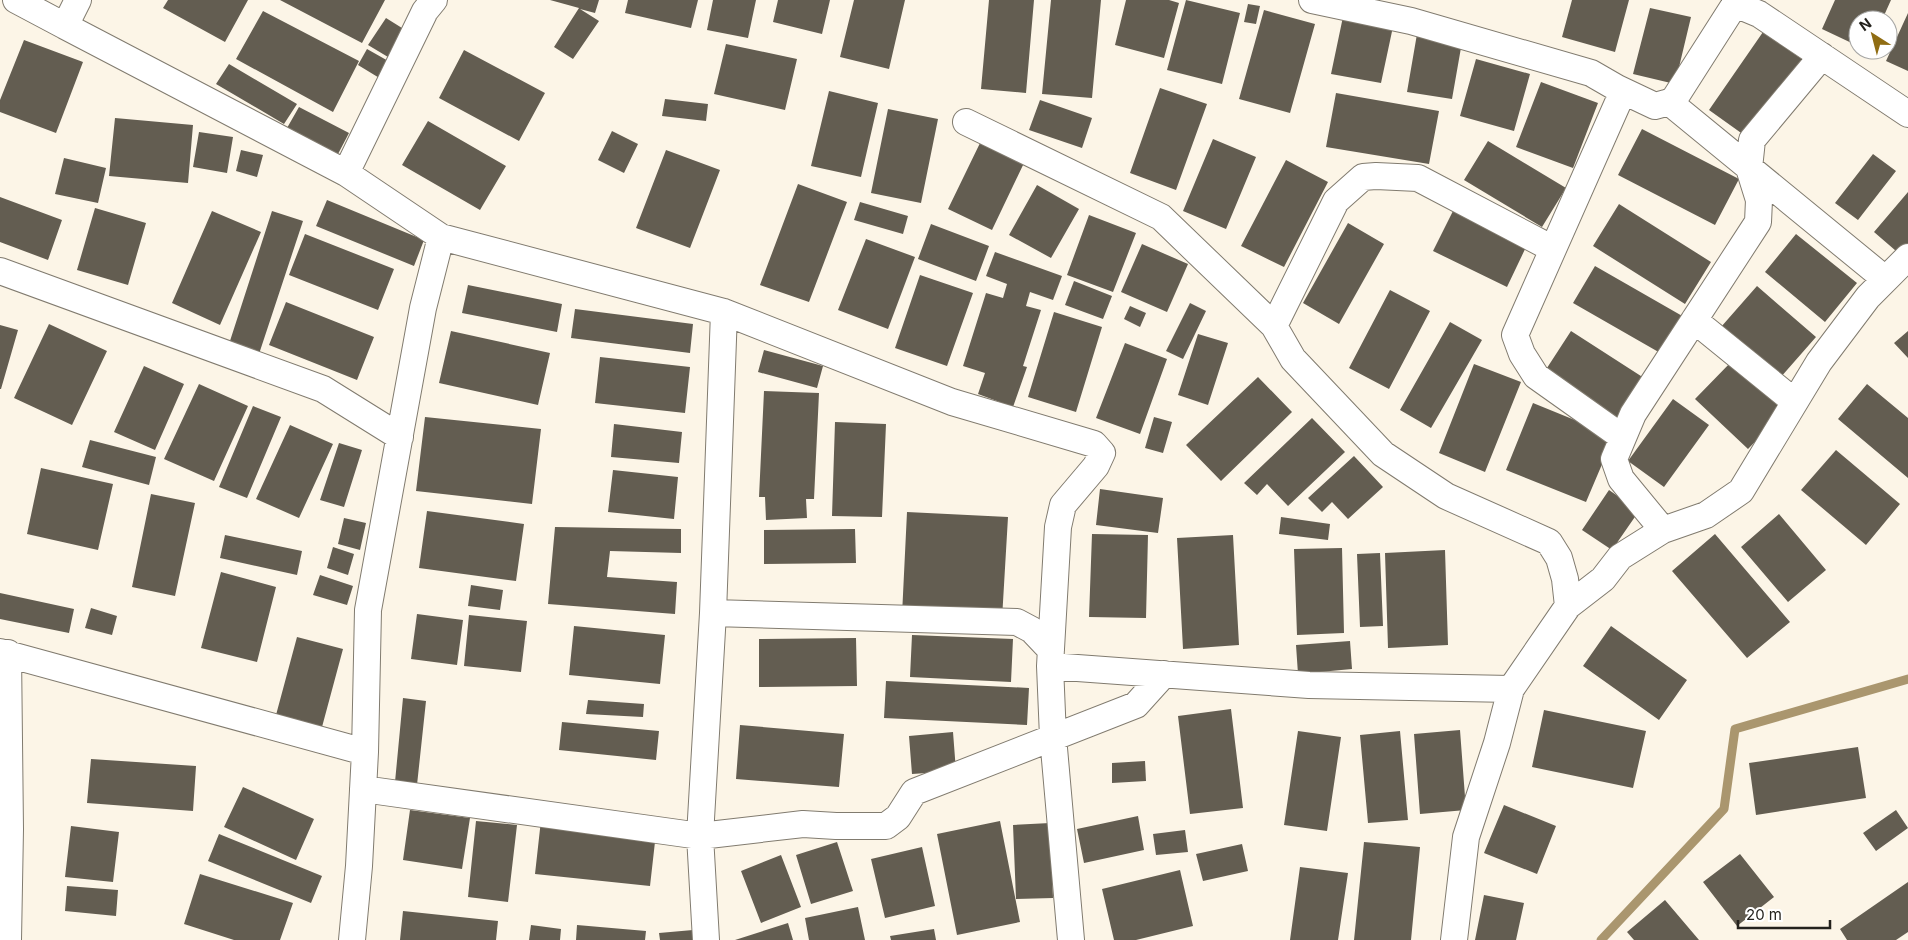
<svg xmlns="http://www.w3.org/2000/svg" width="1908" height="940" font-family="Inter,sans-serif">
  <rect width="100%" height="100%" fill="#fcf5e7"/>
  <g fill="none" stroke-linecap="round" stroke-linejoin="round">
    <path stroke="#aa966e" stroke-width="9" d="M1601 940 1724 809 1735 729 1908 679"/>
  </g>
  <path fill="#635d51" d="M168 0H248L225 42 163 8Z
    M280 0H385L362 43Z
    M550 0H599L595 13 580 9 599 21 573 59 554 47 579 8Z
    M628 0H698L691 28 625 13Z
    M713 0H756L748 38 707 30Z
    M778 0H830L822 34 773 22Z
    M854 0H905L889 69 840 57Z
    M989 0H1034L1026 93 981 89Z
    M1051 0H1101L1092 98 1042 94Z
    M1126 0H1169L1179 3 1164 58 1115 45Z
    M1186 0 1240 13 1222 84 1167 70Z
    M1572 0H1629L1615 52 1562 37Z
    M1835 0H1891L1882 20H1858V46L1822 29Z
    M1248 4 1260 6 1256 24 1244 22Z
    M1650 8 1691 17 1675 84 1633 74Z
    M1264 10 1315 24 1290 113 1239 99Z
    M263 11 359 61 333 112 236 59Z
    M1344 12 1394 22 1381 83 1331 74Z
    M1908 13V71L1886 61Z
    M386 18 410 33 393 60 368 45Z
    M1763 32 1806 62 1751 140 1709 110Z
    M1417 34 1462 42 1452 99 1407 92Z
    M24 40 83 62 56 133 0 112V100Z
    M726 44 797 59 785 110 714 94Z
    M367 49 390 62 381 79 358 65Z
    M464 50 545 93 519 141 439 98Z
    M1476 59 1530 74 1514 131 1460 116Z
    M229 64 297 104 284 124 216 84Z
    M1541 82 1598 103 1573 168 1516 147Z
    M1160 88 1207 104 1176 190 1130 173Z
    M829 91 878 103 861 177 811 166Z
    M1336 93 1439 111 1429 164 1326 147Z
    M665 99 708 104 706 121 662 116Z
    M1040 100 1092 118 1082 148 1029 130Z
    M299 107 349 133 338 154 287 128Z
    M888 109 938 119 921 203 871 193Z
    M115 118 193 125 188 183 109 176Z
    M428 121 506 166 480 210 402 165Z
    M1642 129 1739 179 1715 225 1618 175Z
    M612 131 638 144 624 173 598 160Z
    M199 132 233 137 227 173 193 167Z
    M1213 139 1256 157 1226 229 1183 211Z
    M981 141 1024 163 992 230 948 209Z
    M1488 141 1566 188 1542 227 1464 180Z
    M241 150 263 155 257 177 236 171Z
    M666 150 720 170 690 248 636 228Z
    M1873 154 1896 171 1858 220 1835 203Z
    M64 158 106 168 98 203 55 194Z
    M1286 160 1328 182 1284 267 1241 246Z
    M798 184 847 202 809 302 760 285Z
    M1037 185 1079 209 1051 258 1009 235Z
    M1908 192V251L1903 257 1874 232Z
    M0 197 62 220 48 260 0 242Z
    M327 200 424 240 414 266 316 226Z
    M860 202 908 216 903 234 854 220Z
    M1619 204 1711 262 1685 304 1593 246Z
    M95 208 146 223 128 285 77 270Z
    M1454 209 1527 245 1507 287 1433 251Z
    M212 211 261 232 220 325 172 303Z
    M272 211 303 221 259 354 229 344Z
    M1089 215 1136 233 1113 292 1067 275Z
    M1348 223 1384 244 1339 324 1303 303Z
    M931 224 989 246 976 281 918 259Z
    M305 234 394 269 378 310 289 275Z
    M1796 234 1857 283 1825 322 1765 272Z
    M866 239 915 257 888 329 838 310Z
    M1142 244 1188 264 1167 312 1121 292Z
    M995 252 1062 276 1053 300 1030 292 1026 306 1041 310 1023 366 1027 367 1013 407 978 394 985 373 963 366 986 293 1003 298 1007 284 986 276Z
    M1595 266 1684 317 1662 354 1573 303Z
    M920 275 973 293 947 366 895 348Z
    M1074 281 1112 296 1103 319 1065 305Z
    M468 285 562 304 557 332 462 313Z
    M1757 286 1816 337 1780 378 1721 327Z
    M1390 290 1430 311 1389 389 1349 368Z
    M286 302 374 337 357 380 269 345Z
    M1190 303 1206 311 1183 359 1166 351Z
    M1130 306 1146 313 1140 327 1124 319Z
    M575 309 693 324 690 353 571 338Z
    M1054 312 1102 327 1076 412 1028 397Z
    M1450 322 1482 340 1431 428 1400 410Z
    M49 324 107 351 72 425 14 398Z
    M0 325 18 330 1 389H0Z
    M451 331 550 353 538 405 439 383Z
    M1571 331 1644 378 1618 418 1545 371Z
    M1908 331V358L1894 343Z
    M1198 334 1228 343 1208 405 1178 395Z
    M1125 343 1167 359 1140 434 1096 418Z
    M764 350 823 366 817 388 758 372Z
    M600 357 690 367 685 413 595 403Z
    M1732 361 1784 412 1748 449 1695 399Z
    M1474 364 1521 382 1485 472 1439 453Z
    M144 366 184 384 155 450 114 432Z
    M1258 377 1292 412 1221 481 1186 445Z
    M199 384 248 406 214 481 164 459Z
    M1867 384 1908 418V478L1838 419Z
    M764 391 819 393 814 499H806L807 518 766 520 765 497H759Z
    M1673 399 1709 425 1664 487 1628 461Z
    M1533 403 1614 436 1586 502 1506 470Z
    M253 406 281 417 247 498 219 487Z
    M425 417 541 429 532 504 416 491Z
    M1154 417 1172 422 1163 453 1145 448Z
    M1312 418 1345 452 1288 506 1267 484 1257 495 1244 483Z
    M835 422 886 424 882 517 832 516Z
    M614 424 682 432 679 463 611 457Z
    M290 425 333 444 299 518 256 499Z
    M90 440 156 457 149 485 82 467Z
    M339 443 362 450 344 507 320 500Z
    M1836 450 1900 504 1866 545 1801 490Z
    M1354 456 1383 487 1348 519 1332 502 1322 512 1308 498Z
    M41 468 113 484 98 550 27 534Z
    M613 470 678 477 674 519 608 512Z
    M1100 489 1163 498 1158 533 1096 525Z
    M1609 490 1639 511 1612 550 1582 530Z
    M151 494 195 503 175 596 132 587Z
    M427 511 524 524 516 581 419 568Z
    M907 512 1008 517 1002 619 902 615Z
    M1779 514 1826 570 1788 602 1741 547Z
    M1281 517 1330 524 1328 540 1279 534Z
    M344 518 366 523 360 550 338 544Z
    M555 527 681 529V553L610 551 607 577 677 582 675 614 548 604Z
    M855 529 856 563 764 564V530Z
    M1092 534 1148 535 1146 618 1089 617Z
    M1715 534 1790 622 1747 658 1672 571Z
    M225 535 302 551 297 575 220 558Z
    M1233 535 1239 645 1183 649 1177 538Z
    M333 547 354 554 348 575 327 568Z
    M1342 548 1344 633 1297 635 1294 549Z
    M1445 550 1448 645 1388 648 1385 553Z
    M1380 553 1383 626 1360 627 1357 554Z
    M221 572 276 587 257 662 201 648Z
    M320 575 353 586 347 605 313 595Z
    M471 585 503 590 500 610 468 606Z
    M0 593 74 609 69 633 0 619Z
    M91 608 117 616 112 635 85 628Z
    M417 614 463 620 457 665 411 659Z
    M469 615 527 621 521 672 464 666Z
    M574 626 665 635 660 684 569 675Z
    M1611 626 1687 680 1659 720 1583 666Z
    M912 635 1013 639 1011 682 910 677Z
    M297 637 343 649 322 727 276 715Z
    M856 638 857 686 759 687V639Z
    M1350 641 1352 669 1298 674 1296 645Z
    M886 681 1029 688 1027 725 884 718Z
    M403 698 426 701 417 785 395 782Z
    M588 700 644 704 643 717 586 714Z
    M1231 709 1243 808 1190 814 1178 716Z
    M1544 710 1646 731 1633 788 1532 767Z
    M562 722 659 731 656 760 559 750Z
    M740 725 844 734 839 787 736 779Z
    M1460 730 1466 810 1420 814 1414 734Z
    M1298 731 1341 737 1327 831 1284 825Z
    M1400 731 1408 820 1368 823 1360 735Z
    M953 732 956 771 912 774 909 736Z
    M1858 747 1866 798 1756 815 1749 763Z
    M91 759 196 766 193 811 87 803Z
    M1145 761 1146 781 1112 783V763Z
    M243 787 314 819 296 860 224 827Z
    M1504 805 1556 826 1537 874 1484 853Z
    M410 810 470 818 462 869 403 860Z
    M1896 810 1908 828 1876 851 1863 833Z
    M1138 816 1144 850 1084 863 1077 829Z
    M541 820 656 833 650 886 535 874Z
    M476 821 517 825 508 902 468 897Z
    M1000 821 1020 922 957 935 937 834Z
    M1050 823 1053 898 1016 899 1013 825Z
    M71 826 119 832 113 882 65 877Z
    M1185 830 1188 852 1156 855 1153 834Z
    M219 834 322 876 311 903 208 861Z
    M837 842 853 891 811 904 796 855Z
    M1364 842 1420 847 1411 940H1354Z
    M1242 844 1248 871 1203 881 1196 854Z
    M922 847 935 906 885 918 871 859Z
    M1740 854 1774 897 1737 926 1703 882Z
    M781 855 801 907 761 923 741 871Z
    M1300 867 1348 873 1338 940H1290Z
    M1180 870 1193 926 1136 940H1114L1102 889Z
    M200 874 293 903 280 940H234L184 924Z
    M1908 882V932L1896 940H1847L1840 929Z
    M67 886 118 890 116 916 65 911Z
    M1484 895 1524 903 1516 940H1475Z
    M1665 900 1699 940H1634L1627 932Z
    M858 907 865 940H809L805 918Z
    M403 911 498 921 496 940H400Z
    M788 923 793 940H735Z
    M531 925 561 929 560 940H529Z
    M577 925 646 931 645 940H576Z
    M934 929 936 940H891L890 936Z
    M693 930 694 940H660L659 933Z"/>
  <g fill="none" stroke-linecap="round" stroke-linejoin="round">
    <g stroke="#817b6f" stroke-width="28">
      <path id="street" d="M16 0 65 26
        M78 0 65 26 346 173 441 237 423 308 368 610 365 752 359 866 352 940
        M1312 0 1411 21 1591 73 1617 88 1655 106 1673 101 1735 4V0
        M1735 4 1759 14 1908 114
        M1617 88 1620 98 1515 335 1522 354 1536 376 1622 437
        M1669 102 1885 279
        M966 122 1161 217 1274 326 1293 359 1383 454 1446 496 1549 542 1559 558 1565 579 1568 606
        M346 173 425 11 434 0
        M441 237 724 312 952 402 1094 444 1102 453 1096 466 1063 505 1058 527 1050 666 1053 737 1071 940
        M0 271 323 389 400 437
        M1694 320 1795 402
        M1274 326 1336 201 1363 177 1376 176 1418 178 1553 249
        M1663 530 1621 479 1614 459 1633 414 1758 222 1759 200 1749 168 1752 140 1822 56
        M713 613 1017 622 1032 630 1051 650
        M0 652 365 752
        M8 653 10 829 8 940
        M1050 666 1309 685 1511 689
        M363 789 700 836 803 824 836 826H886L898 817 914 792 1136 705 1164 674
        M706 940 700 836 713 613 724 312
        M1454 940 1466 837 1497 743 1511 689 1568 606 1603 579 1620 557 1663 530 1706 515 1741 491 1819 362 1868 297 1908 257"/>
    </g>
    <use href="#street" stroke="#fff" stroke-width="26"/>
  </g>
  <g transform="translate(1873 35) rotate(324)"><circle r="24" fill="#ffffff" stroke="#a7a7a5"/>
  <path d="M0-4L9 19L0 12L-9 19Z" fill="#906d13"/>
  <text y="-8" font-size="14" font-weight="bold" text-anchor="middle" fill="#24221d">N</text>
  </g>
  <path d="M1738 920v8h92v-8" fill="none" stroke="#24221d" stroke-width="2.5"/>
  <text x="1746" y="920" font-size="15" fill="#24221d" stroke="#ffffff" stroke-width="4" paint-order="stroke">20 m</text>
</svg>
